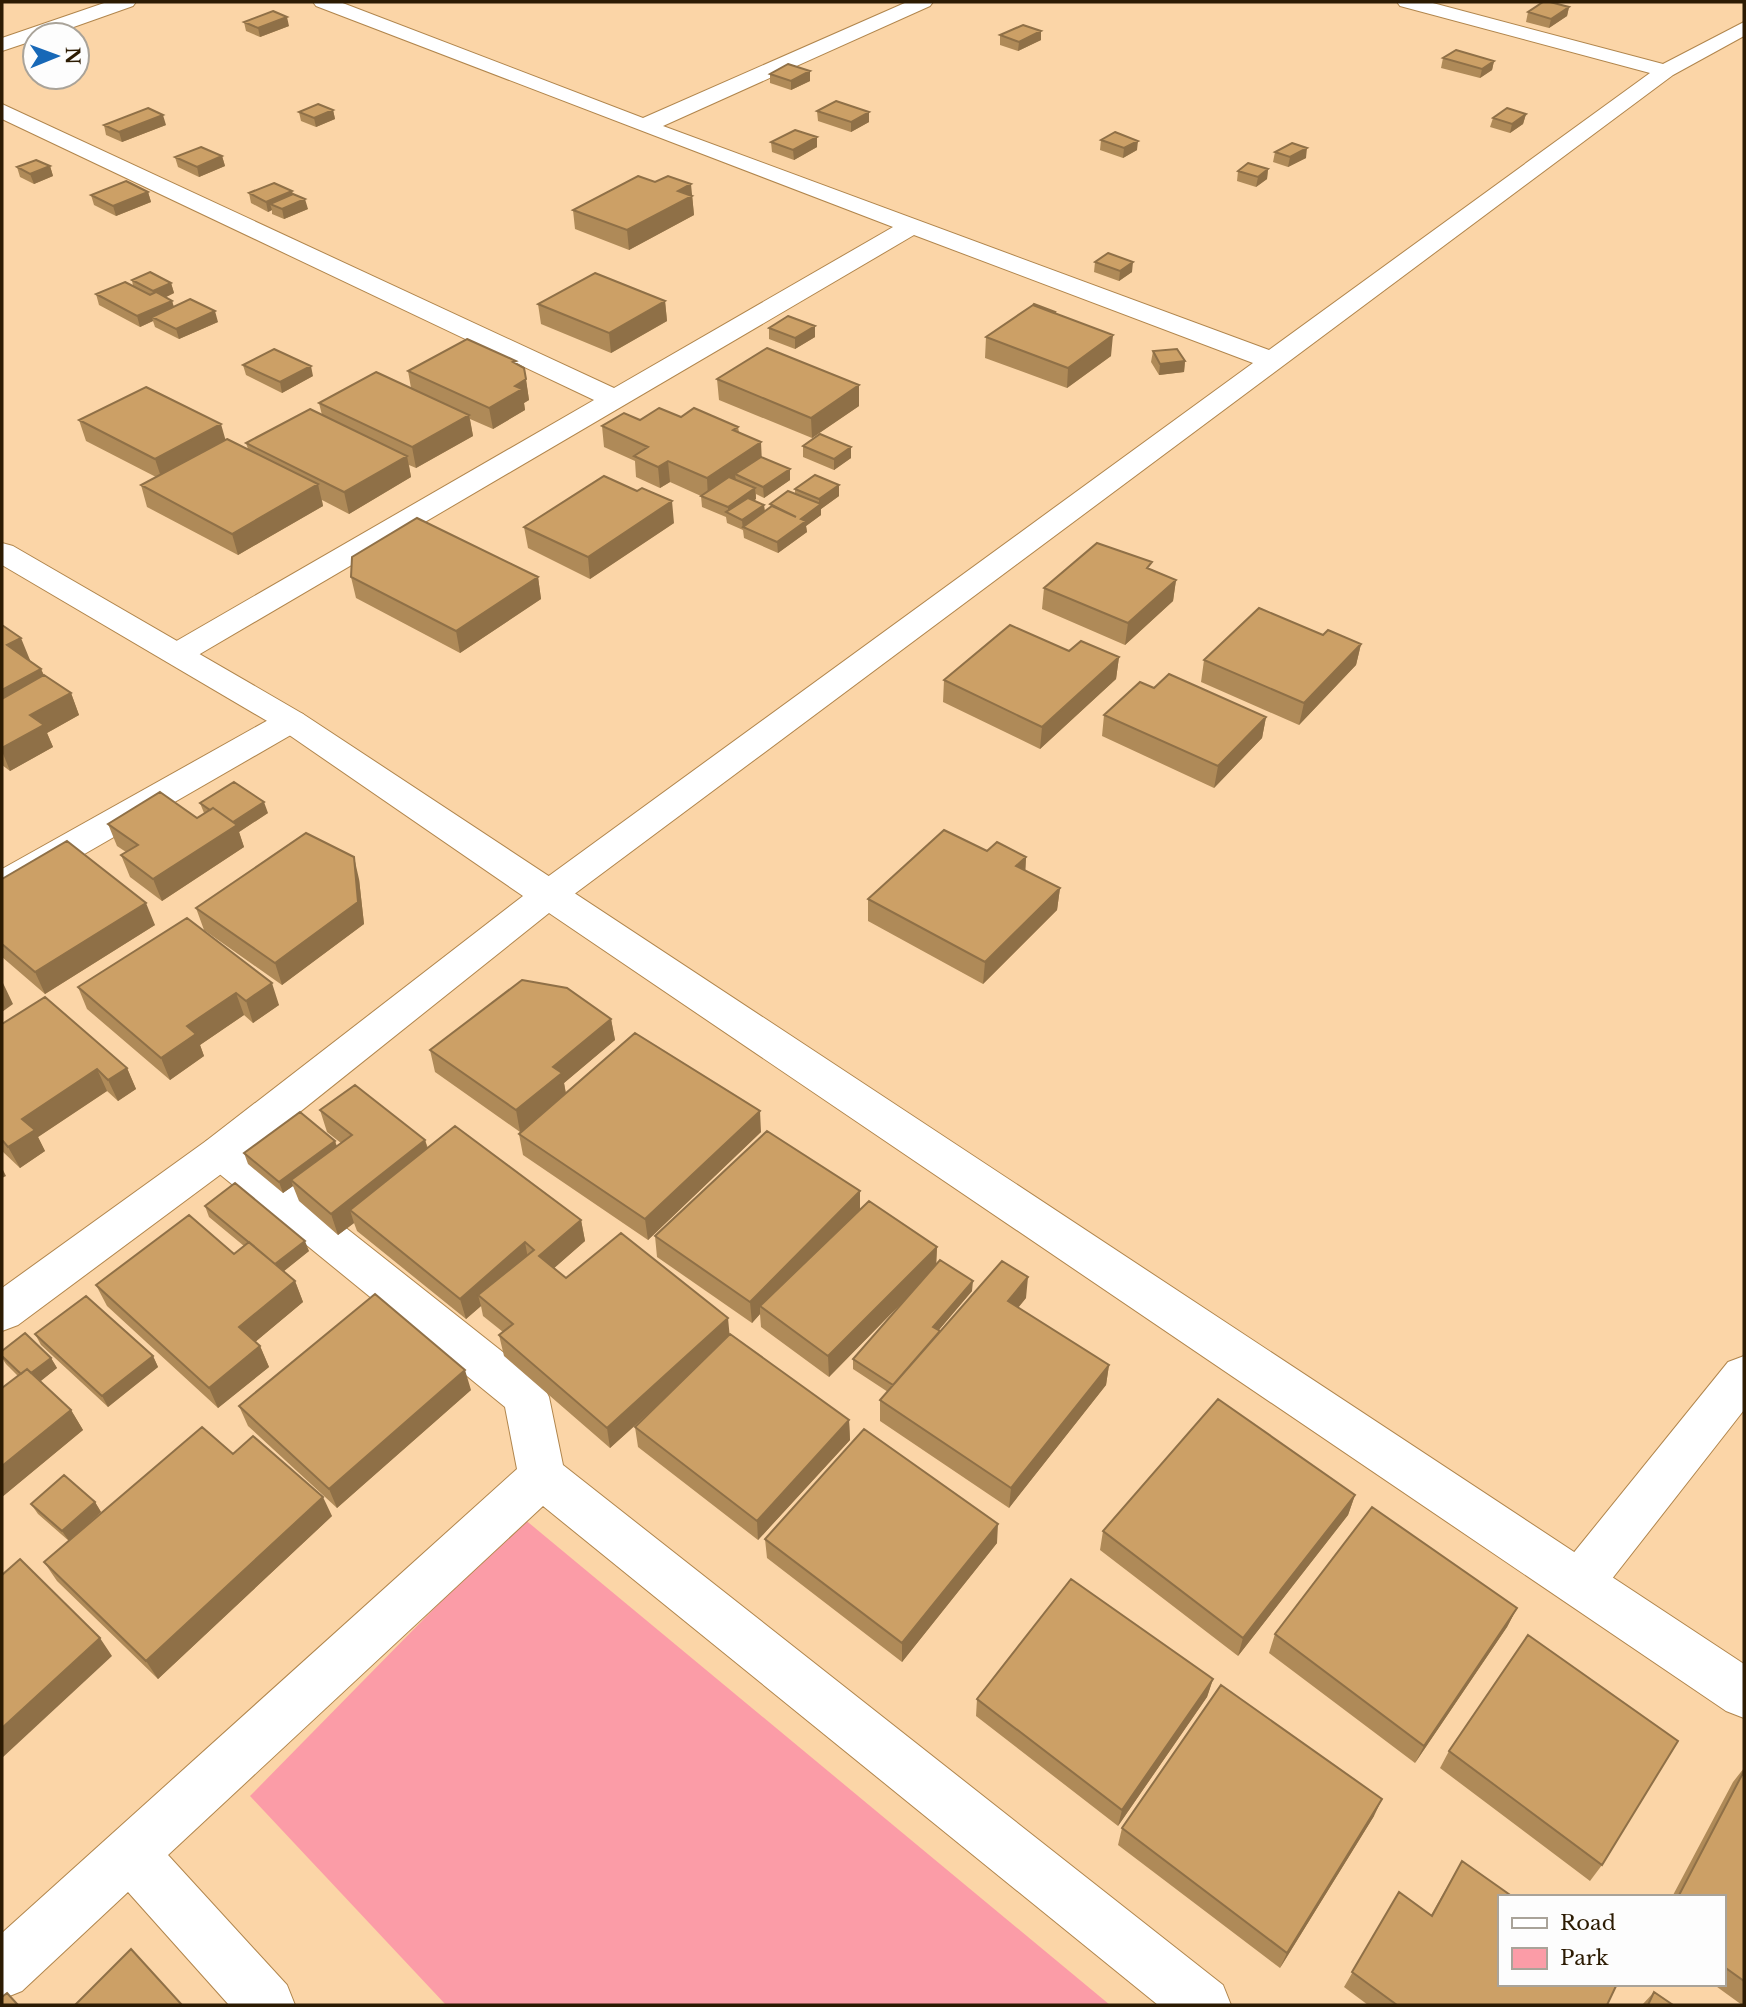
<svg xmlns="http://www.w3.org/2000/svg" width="1746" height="2007" font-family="'Libre Baskerville',serif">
  <rect width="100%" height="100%" fill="#fbd5a7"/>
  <path fill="#fb9ca7" d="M523 1518 1110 2005H446L250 1796Z"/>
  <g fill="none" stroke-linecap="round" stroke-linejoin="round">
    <g stroke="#b1864d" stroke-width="2">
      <path id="minor" d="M107 2H136L133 6 51 35H35V40L2 51V38Z
        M313 2H340L643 118 907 2H933L930 6 663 126 1269 350 1650 73 1400 6 1397 2H1429L1663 64 1744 22V36L1673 75 561 904 548 908 535 904 530 895 535 886 1253 363 914 235 188 661 177 664 166 661 161 654 166 647 594 400 2 119V104L614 388 893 227 316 6Z
        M291 711 303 714 308 721 303 728 15 894 2 897V869L279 714Z
        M221 1136 236 1141 542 1383 549 1397 563 1465 1223 1985 1231 2005H1158L543 1506 168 1855 287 1985 295 2005H229L128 1892 22 1991 2 1999V1933L517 1469 505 1407 206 1163 200 1152 206 1141Z
        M1744 1356V1410L1597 1598 1580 1605 1563 1598 1555 1582 1563 1566 1728 1362Z"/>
    </g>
    <g stroke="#b1864d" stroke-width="2">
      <path id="tertiary" d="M2 543 13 546 303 714 1744 1664V1718L1726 1711 549 913 236 1163 18 1325 2 1331V1288L206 1141 523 896 279 728 2 565Z"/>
    </g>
    <use href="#minor" fill="#fff" fill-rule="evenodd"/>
    <use href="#tertiary" fill="#fff" fill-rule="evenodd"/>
  </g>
  <path fill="#af8a58" d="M1569 7 1567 16 1549 28 1526 22 1528 12Z
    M244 22 289 26 260 37 246 31Z
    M1041 31V40L1018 51 1000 45V35Z
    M1443 58 1494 61 1492 70 1480 78 1441 68Z
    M770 74 810 81 791 90 770 83Z
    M333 110 335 119 316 127 301 121 299 112Z
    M817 111 869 122 851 132 818 121Z
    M1526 114 1523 124 1510 133 1490 127 1493 118Z
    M104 125H166L122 142 106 135Z
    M1101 140 1137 150 1123 158 1100 150Z
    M771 142 817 147 794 160 772 152Z
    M1275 152 1306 158 1288 167 1273 162Z
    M222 156 225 166 199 177 178 167 175 157Z
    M50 166 53 176 34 184 20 177 17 167Z
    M1268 169 1267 179 1256 187 1237 181 1238 171Z
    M292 191 293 194 308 209 284 219 272 214V210L268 212 251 203 249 193Z
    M148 192 151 202 116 216 94 205 91 195Z
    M692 195 694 215 629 250 575 229 573 210Z
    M1095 262 1132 272 1119 281 1094 272Z
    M132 280 171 283 174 293 166 297 172 301 174 307 218 322 179 339 155 327 153 321 140 327 99 305 96 294 133 286Z
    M665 301 667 321 611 353 541 324 538 304Z
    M1055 313 1111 356 1067 388 985 358 986 337Z
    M769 328 815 337 795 349 769 339Z
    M1153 351 1185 361 1184 372 1159 375 1151 362Z
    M517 364 524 368 529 400 524 403 525 410 493 429 470 419 473 436 416 468 409 465 411 477 349 514 322 500 323 506 238 555 147 507 141 485 156 477 86 441 79 420 226 440 248 449 246 443 322 415 319 403 411 388 408 371Z
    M243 365 313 376 282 393 246 375Z
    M717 379 859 385V406L812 438 719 400Z
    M681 417 738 427 739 432 761 442V457L790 480 764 498 756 494V499L754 500 764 505 765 512 771 507 770 504 795 494V489L839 485V496L821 509V515L806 526 807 532 778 553 744 538 743 530 727 523 726 517 702 507 701 496 670 482 660 488 636 477 635 461 604 447 602 426 640 420Z
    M803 446 851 447V458L834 470 803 457Z
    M674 523 590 579 528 548 524 527Z
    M1151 569 1176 580 1173 601 1125 645 1042 609 1044 588Z
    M351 577H538L541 599 460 653 356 598Z
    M2 625 30 660H29L41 669 44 675 71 693 79 715 47 733 53 747 10 771 2 765Z
    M1323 635 1361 644 1356 665 1299 725 1201 682 1204 660Z
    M1119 657 1116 679 1040 749 943 702 944 680Z
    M1154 688 1266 717 1262 738 1214 788 1102 736 1104 715Z
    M200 803 268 813 239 832 244 847 162 901 130 877 121 855 126 852 117 846 108 824 197 818 204 813Z
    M987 851 1026 857 1025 871 1060 888 1057 910 983 984 868 921V899Z
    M2 879 155 925 45 994 2 957Z
    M359 879 364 924 282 985 204 930 196 908Z
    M187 918 279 1005 253 1023 244 1015 200 1045 204 1056 170 1080 87 1009 78 987Z
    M611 1019 615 1040 564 1083 566 1093 761 1132 648 1240 523 1155 519 1134 520 1132 435 1072 430 1050Z
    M2 1024 127 1068 136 1089 118 1101 107 1091 38 1137 45 1151 20 1168 2 1151Z
    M320 1110 425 1140 428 1148 581 1220 585 1241 554 1268 566 1278 730 1334 849 1420 850 1440 758 1540 638 1447 635 1427 659 1404 610 1448 504 1356 499 1335 503 1332 483 1316 481 1306 466 1319 357 1231 354 1223 338 1235 299 1201 293 1186 283 1193 248 1164 244 1153 335 1141 337 1146 341 1143 327 1132Z
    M205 1206 309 1251 284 1271 295 1281 303 1302 255 1342 260 1346 269 1367 218 1408 107 1306 96 1285 234 1254 244 1246 209 1217Z
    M860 1209 937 1247 936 1265 972 1291 939 1330 940 1331 1026 1298 1018 1308 1109 1365 1106 1385 1009 1508 880 1421V1400L888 1392 853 1369V1359L909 1295 829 1377 761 1327 760 1314 752 1323 657 1257 655 1236Z
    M35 1334 153 1356 158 1367 108 1407 41 1345Z
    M2 1351 51 1358 57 1368 40 1381 71 1410 83 1430 2 1497V1388L18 1376 6 1364 2 1358Z
    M471 1390 337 1508 248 1426 239 1406Z
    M233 1454 332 1516 158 1679 57 1581 44 1562Z
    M1355 1495 1348 1515 1238 1656 1100 1550 1103 1531Z
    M95 1502 101 1512 69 1541 38 1514 31 1504Z
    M765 1539 997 1543 902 1662 767 1558Z
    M1517 1608 1507 1627 1415 1763 1269 1653 1275 1634Z
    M1213 1679 1207 1697 1118 1826 976 1716 977 1699Z
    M1449 1751 1602 1865 1590 1881 1440 1768Z
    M1744 1768V2005H1742L1713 1984H1723V1897H1672L1733 1782Z
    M1374 1816 1280 1968 1118 1845 1122 1828Z
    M1462 1861 1607 2005H1368L1344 1987 1399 1892 1431 1915Z
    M1654 1992 1673 2005H1642Z"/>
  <path fill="#8f7047" d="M1569 7 1567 16 1549 28 1551 19Z
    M287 17 289 26 260 37 258 28Z
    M1041 31V40L1018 51 1019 42Z
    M1494 61 1492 70 1480 78 1482 69Z
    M810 71V81L791 90V81Z
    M333 110 335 119 316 127 314 118Z
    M869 112V122L851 132V122Z
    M1526 114 1523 124 1510 133 1512 124Z
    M163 115 166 125 122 142 119 132Z
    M817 137V147L794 160 793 150Z
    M1138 141 1137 150 1123 158 1124 148Z
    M1307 148 1306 158 1288 167 1290 157Z
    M222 156 225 166 199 177 197 167Z
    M50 166 53 176 34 184 30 174Z
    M1268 169 1267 179 1256 187 1258 177Z
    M691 184 694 215 629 250 627 230 678 191Z
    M292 191 294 201 270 204 272 210 268 212 266 202Z
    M148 192 151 202 116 216 113 206Z
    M305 199 308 209 284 219 282 209Z
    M1133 262 1132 272 1119 281 1120 271Z
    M171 283 174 293 156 302 153 291Z
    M172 301 175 311 152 317 153 321 140 327 137 316Z
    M665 301 667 321 611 353 609 333Z
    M215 311 218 322 179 339 176 329Z
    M815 326V337L795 349V338Z
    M1113 335 1111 356 1067 388 1068 368Z
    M1185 361 1184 372 1159 375 1160 364Z
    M311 366 313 376 282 393 280 382Z
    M526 379 529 400 524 403 525 410 493 429 489 408 515 386Z
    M859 385V406L812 438 811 418Z
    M469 415 473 436 416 468 412 447Z
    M221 424 227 445 162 480 155 459Z
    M761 442 762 463 735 474 736 481 708 499 707 478Z
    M851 447V458L834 470V459Z
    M407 456 411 477 349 514 344 492Z
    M668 461 670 482 660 488 658 467Z
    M790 469V480L764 498 763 487Z
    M318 484 323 506 238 555 232 534Z
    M839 485V496L821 509V515L806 526 807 532 778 553 777 542 801 519 819 506V499Z
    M755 488 756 499 733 515 728 513V507Z
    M672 501 674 523 590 579 588 557Z
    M764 505 765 516 743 527V531L742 520Z
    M538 577 541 599 460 653 456 631Z
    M1176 580 1173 601 1125 645 1128 623Z
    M21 638 30 660 16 667 7 645Z
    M1361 644 1356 665 1299 725 1304 703Z
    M1119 657 1116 679 1040 749 1042 727Z
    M41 669 50 691 9 713 2 695V690Z
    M71 693 79 715 47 733 53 747 10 771 2 751V748L30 715Z
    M1266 717 1262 738 1214 788 1218 766Z
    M264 802 268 813 239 832 244 847 162 901 153 879 230 824Z
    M354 857 359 879 364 924 282 985 275 963Z
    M1026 857 1025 879 1016 866Z
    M1060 888 1057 910 983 984 985 962Z
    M146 903 155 925 45 994 35 972Z
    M2 983H3L13 1004 2 1012Z
    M272 983 279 1005 253 1023 246 1001Z
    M236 993 244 1015 200 1045 204 1056 170 1080 161 1058 187 1026Z
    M611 1019 615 1040 564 1083 566 1095 520 1132 516 1110 553 1067Z
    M127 1068 136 1089 118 1101 108 1080Z
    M97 1069 107 1091 38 1137 45 1151 20 1168 8 1147 22 1119Z
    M760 1111 761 1132 648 1240 645 1219Z
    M425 1140 431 1162 350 1210 354 1223 338 1235 331 1214Z
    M335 1141 338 1152 291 1180 293 1186 283 1193 279 1182Z
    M2 1168 6 1176 2 1178Z
    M860 1191V1213L760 1306V1314L752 1323 750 1302Z
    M581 1220 585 1241 544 1277 539 1256Z
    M305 1241 309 1251 279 1275 275 1264Z
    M525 1242 529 1264 478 1295 481 1306 466 1319 460 1299Z
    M937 1247 936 1268 829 1377 828 1356Z
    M1028 1277 1026 1298 1006 1322 1008 1301Z
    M295 1281 303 1302 248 1348 239 1327Z
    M973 1281 972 1291 932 1338 933 1327Z
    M728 1318 730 1339 610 1448 607 1428Z
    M260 1346 269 1367 218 1408 209 1388Z
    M153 1356 158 1367 108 1407 102 1396Z
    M51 1358 57 1368 31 1389 25 1378Z
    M1109 1365 1106 1385 1009 1508 1011 1488Z
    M465 1370 471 1390 337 1508 329 1489Z
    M71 1410 83 1430 2 1497V1466Z
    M849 1420 850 1440 758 1540 757 1521Z
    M1355 1495 1348 1515 1238 1656 1243 1638Z
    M323 1497 332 1516 158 1679 146 1661Z
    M95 1502 101 1512 69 1541 62 1531Z
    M998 1524 997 1543 902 1662V1643Z
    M1517 1608 1507 1627 1415 1763 1424 1746Z
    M100 1638 112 1656 2 1758V1728Z
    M1213 1679 1207 1697 1118 1826 1122 1810Z
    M1382 1799 1374 1816 1280 1968 1287 1953Z"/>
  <path fill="#cca066" stroke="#8f7047" stroke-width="2" d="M1543 2H1550L1569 7 1551 19 1528 12Z
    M273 11 287 17 258 28 244 22Z
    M1023 25 1041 31 1019 42 1000 35Z
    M1456 50 1494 61 1482 69 1443 58Z
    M788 64 810 71 791 81 770 74Z
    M836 101 869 112 851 122 817 111Z
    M318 104 333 110 314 118 299 112Z
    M148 108 163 115 119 132 104 125Z
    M1507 108 1526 114 1512 124 1493 118Z
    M795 130 817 137 793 150 771 142Z
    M1115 132 1138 141 1124 148 1101 140Z
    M1292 143 1307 148 1290 157 1275 152Z
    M201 147 222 156 197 167 175 157Z
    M36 160 50 166 30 174 17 167Z
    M1248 163 1268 169 1258 177 1238 171Z
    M638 176 655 182 668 176 691 184 678 191 692 196 627 230 573 210Z
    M126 181 148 192 113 206 91 195Z
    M274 183 292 191 266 202 249 193Z
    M293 194 305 199 282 209 270 204Z
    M1108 253 1133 262 1120 271 1095 262Z
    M150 272 171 283 153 291 132 280Z
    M595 273 665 301 609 333 538 304Z
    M125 282 150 295 156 292 172 301 137 316 96 294Z
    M190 299 215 311 176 329 152 317Z
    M1034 304 1055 312 1054 313 1033 305Z
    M1033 305 1113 335 1068 368 986 337Z
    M788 316 815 326 795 338 769 328Z
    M467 339 516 361 513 362 524 368 526 379 515 386 522 389 489 408 408 371Z
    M767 348 859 385 811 418 717 379Z
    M274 349 311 366 280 382 243 365Z
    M1177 349 1185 361 1160 364 1153 351Z
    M376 372 469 415 412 447 319 403Z
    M146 387 221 424 155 459 79 420Z
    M659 408 681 417 694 408 738 427 733 430 761 442 707 478 668 461 658 467 634 456 648 447 602 426 624 413 640 420Z
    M310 409 407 456 344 492 246 443Z
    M820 434 851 447 834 459 803 446Z
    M227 439 318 484 232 534 141 485Z
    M761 457 790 469 763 487 735 474Z
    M815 475 839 485 819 499 795 489Z
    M604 476 637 491 642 488 672 501 588 557 524 527Z
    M729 477 755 488 728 507 701 496Z
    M788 491 821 504 801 519 806 521 777 542 743 527 772 506 796 517 770 504Z
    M748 498 764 505 742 520 726 512Z
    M417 518 538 577 456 631 351 577 352 557Z
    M1097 543 1152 562 1147 568 1176 580 1128 623 1044 588Z
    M1259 608 1323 635 1328 630 1361 644 1304 703 1204 660Z
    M2 625 21 638 7 645 41 669 2 690Z
    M1010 625 1069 651 1081 641 1119 657 1042 727 944 680Z
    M1169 674 1266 717 1218 766 1104 715 1140 682 1154 688Z
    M44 675 71 693 30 715 44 725 2 748V699Z
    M234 782 264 802 233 822 213 808 210 810 200 803Z
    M160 792 197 818 213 808 237 825 153 879 121 855 138 845 108 824Z
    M944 830 987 851 997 842 1026 857 1016 866 1060 888 985 962 868 899Z
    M306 833 354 857 358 902 275 963 196 908Z
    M67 841 146 903 35 972 2 944V879Z
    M187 918 272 983 246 1001 236 993 187 1026 196 1034 161 1058 78 987Z
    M522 980 567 988 611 1019 553 1067 562 1073 516 1110 430 1050Z
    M45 997 127 1068 108 1080 97 1069 22 1119 35 1130 8 1147 2 1140V1024Z
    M635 1033 760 1111 645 1219 519 1134Z
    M355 1085 425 1140 331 1214 291 1180 352 1135 320 1110Z
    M300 1112 335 1141 279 1182 244 1153Z
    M455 1126 581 1220 539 1256 566 1278 621 1233 728 1318 607 1428 499 1335 513 1324 478 1295 534 1250 525 1242 460 1299 350 1210Z
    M767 1131 860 1191 750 1302 655 1236Z
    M235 1183 305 1241 275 1264 205 1206Z
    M869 1201 937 1247 828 1356 760 1306Z
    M189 1215 234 1254 249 1242 295 1281 239 1327 260 1346 209 1388 96 1285Z
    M940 1260 973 1281 933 1327 940 1331 893 1385 853 1359Z
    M1002 1261 1028 1277 1008 1301 1109 1365 1011 1488 880 1400Z
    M375 1294 465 1370 329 1489 239 1406Z
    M86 1296 153 1356 102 1396 35 1334Z
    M25 1333 51 1358 31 1373 27 1369 21 1374 2 1356V1351Z
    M730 1334 849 1420 757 1521 635 1427Z
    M27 1369 71 1410 2 1466V1388Z
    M1218 1399 1355 1495 1243 1638 1103 1531Z
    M202 1427 233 1454 253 1436 323 1497 146 1661 44 1562Z
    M864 1429 998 1524 902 1643 765 1539Z
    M64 1475 95 1502 62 1531 31 1504Z
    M1372 1507 1517 1608 1424 1746 1275 1634Z
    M20 1559 100 1638 2 1728V1575Z
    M1071 1579 1213 1679 1122 1810 977 1699Z
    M1528 1635 1678 1741 1602 1865 1449 1751Z
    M1221 1685 1382 1799 1287 1953 1122 1828Z
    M1744 1771V1981L1723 1966V1897H1678Z
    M1462 1861 1513 1897H1499V1984H1617L1607 2005H1397L1352 1972 1399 1892 1432 1916Z
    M131 1949 182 2005H75Z
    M1654 1992 1673 2005H1648Z
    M7 1993 18 2005H2V1997Z"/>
  <rect width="1746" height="2007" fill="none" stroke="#2c1b03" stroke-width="7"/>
  <rect x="1498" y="1895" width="228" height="91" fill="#fdfdfd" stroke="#a9a399" stroke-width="2"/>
  <rect x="1512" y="1918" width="35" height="10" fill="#ffffff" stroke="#a9a399" stroke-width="2"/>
  <text x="1560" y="1930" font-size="21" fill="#2c1b03">Road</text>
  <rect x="1512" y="1948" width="35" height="21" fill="#fb9ca7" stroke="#a9a399" stroke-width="2"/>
  <text x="1560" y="1965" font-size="21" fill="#2c1b03">Park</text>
  <g transform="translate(56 56) rotate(89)"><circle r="33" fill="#fdfdfd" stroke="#a9a399" stroke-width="2"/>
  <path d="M0-5L12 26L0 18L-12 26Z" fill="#1768b7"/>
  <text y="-10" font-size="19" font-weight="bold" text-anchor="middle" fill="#2c1b03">N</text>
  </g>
</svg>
